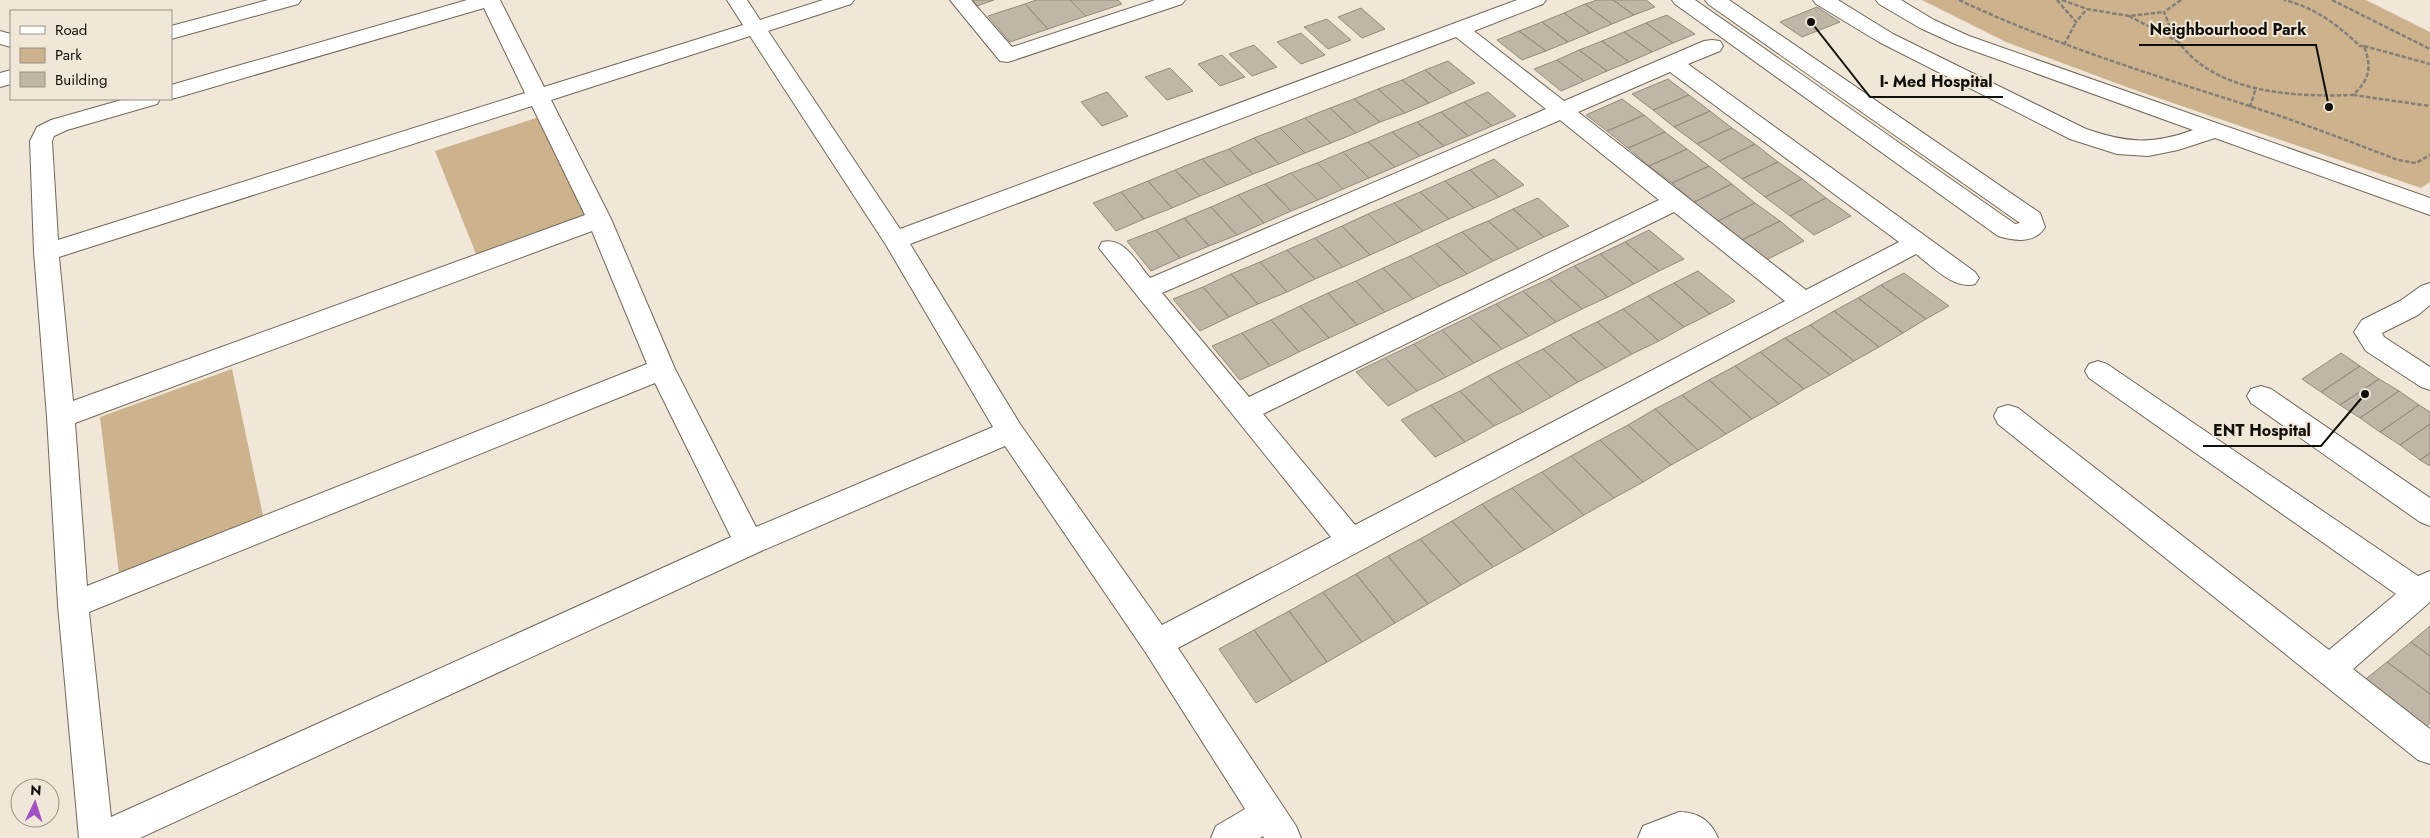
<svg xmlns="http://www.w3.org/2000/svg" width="2430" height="838" font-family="Jost,sans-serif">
  <rect width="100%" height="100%" fill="#f1e7d8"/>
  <path fill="#cdb28e" d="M1922 0H2366L2430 32V182L2421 188 2132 89 2006 42Z
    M539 117 588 220 478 259 435 151Z
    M232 369 263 516 119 574 100 417Z"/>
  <path fill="#c0b6a8" stroke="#948a7d" d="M973 0H994L977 6Z
    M1036 0H1070L1086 16 1048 29 1025 4Z
    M1070 0H1118L1122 4 1086 16Z
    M1597 0H1613L1634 15 1612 24 1585 4Z
    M1613 0H1646L1655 7 1634 15Z
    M1025 4 1048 29 1010 42 988 16Z
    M1585 4 1612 24 1590 33 1564 13Z
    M1817 7 1840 22 1802 37 1780 22Z
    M1361 8 1385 29 1362 38 1338 17Z
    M1564 13 1590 33 1568 42 1542 22Z
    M1667 15 1695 34 1673 43 1646 23Z
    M1327 19 1351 40 1328 49 1304 27Z
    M1542 22 1568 42 1546 51 1519 31Z
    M1646 23 1673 43 1652 52 1624 32Z
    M1519 31 1546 51 1522 60 1497 40Z
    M1624 32 1652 52 1629 62 1602 41Z
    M1301 33 1325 55 1301 64 1277 42Z
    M1602 41 1629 62 1607 71 1579 50Z
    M1254 45 1277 67 1252 76 1229 54Z
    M1579 50 1607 71 1584 81 1557 60Z
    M1222 55 1245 77 1220 86 1198 64Z
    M1557 60 1584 81 1561 91 1534 69Z
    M1448 61 1475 83 1452 93 1425 70Z
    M1170 68 1193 91 1167 100 1145 77Z
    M1425 70 1452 93 1429 103 1402 80Z
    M1668 79 1689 95 1653 110 1632 94Z
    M1402 80 1429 103 1405 113 1378 89Z
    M1378 89 1405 113 1380 122 1354 99Z
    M1107 92 1128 116 1102 126 1081 102Z
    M1488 92 1516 116 1492 126 1464 102Z
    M1689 95 1710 111 1674 127 1653 110Z
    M1354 99 1380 122 1356 133 1330 108Z
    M1622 99 1644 115 1607 131 1586 115Z
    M1464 102 1492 126 1468 136 1441 112Z
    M1330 108 1356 133 1331 143 1305 118Z
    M1710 111 1732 128 1697 144 1674 127Z
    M1441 112 1468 136 1444 146 1417 122Z
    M1644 115 1665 132 1628 148 1607 131Z
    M1305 118 1331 143 1305 153 1280 128Z
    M1417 122 1444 146 1420 156 1392 132Z
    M1280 128 1305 153 1279 164 1254 138Z
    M1732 128 1755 144 1719 161 1697 144Z
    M1392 132 1420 156 1395 167 1368 142Z
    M1665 132 1687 149 1649 166 1628 148Z
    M1254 138 1279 164 1253 174 1229 149Z
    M1368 142 1395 167 1369 178 1343 152Z
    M1755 144 1778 162 1742 179 1719 161Z
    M1229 149 1253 174 1227 185 1202 159Z
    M1687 149 1709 166 1672 183 1649 166Z
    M1343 152 1369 178 1343 189 1317 163Z
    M1202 159 1227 185 1200 196 1175 170Z
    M1494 159 1524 185 1499 197 1470 170Z
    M1778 162 1802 179 1765 197 1742 179Z
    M1317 163 1343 189 1318 200 1291 173Z
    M1709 166 1732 184 1694 202 1672 183Z
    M1175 170 1200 196 1172 208 1148 181Z
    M1470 170 1499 197 1474 208 1445 181Z
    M1291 173 1318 200 1291 211 1265 184Z
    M1802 179 1826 198 1790 216 1765 197Z
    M1148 181 1172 208 1144 219 1121 192Z
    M1445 181 1474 208 1449 219 1420 192Z
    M1265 184 1291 211 1264 223 1238 195Z
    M1732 184 1755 203 1718 221 1694 202Z
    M1121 192 1144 219 1116 231 1093 203Z
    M1420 192 1449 219 1423 231 1394 203Z
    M1238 195 1264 223 1237 235 1211 207Z
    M1538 198 1569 226 1544 237 1513 209Z
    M1826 198 1851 216 1814 235 1790 216Z
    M1394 203 1423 231 1397 243 1368 214Z
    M1755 203 1780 221 1742 240 1718 221Z
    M1211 207 1237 235 1209 246 1184 218Z
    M1513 209 1544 237 1519 249 1488 221Z
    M1368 214 1397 243 1370 255 1342 226Z
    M1184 218 1209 246 1180 258 1156 230Z
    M1488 221 1519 249 1493 261 1462 232Z
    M1780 221 1804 241 1766 260 1742 240Z
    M1342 226 1370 255 1343 267 1315 238Z
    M1156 230 1180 258 1151 271 1127 241Z
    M1649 230 1684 259 1659 271 1625 242Z
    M1462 232 1493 261 1467 274 1436 244Z
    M1315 238 1343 267 1315 279 1287 250Z
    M1625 242 1659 271 1634 284 1600 254Z
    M1436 244 1467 274 1440 286 1410 256Z
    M1287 250 1315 279 1287 292 1260 262Z
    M1600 254 1634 284 1608 297 1574 266Z
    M1410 256 1440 286 1413 299 1383 268Z
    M1260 262 1287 292 1258 304 1231 274Z
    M1574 266 1608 297 1582 309 1549 279Z
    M1383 268 1413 299 1385 312 1356 281Z
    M1698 271 1735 301 1710 314 1674 283Z
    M1904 273 1949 306 1926 319 1881 285Z
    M1231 274 1258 304 1229 317 1203 287Z
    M1549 279 1582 309 1556 322 1523 291Z
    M1356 281 1385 312 1357 325 1328 293Z
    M1674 283 1710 314 1684 327 1648 296Z
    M1881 285 1926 319 1903 333 1858 298Z
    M1203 287 1229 317 1200 331 1173 299Z
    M1523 291 1556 322 1529 336 1496 304Z
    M1328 293 1357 325 1329 338 1300 306Z
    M1648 296 1684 327 1659 341 1623 309Z
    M1858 298 1903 333 1879 347 1834 311Z
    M1496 304 1529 336 1502 349 1469 317Z
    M1300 306 1329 338 1299 352 1271 320Z
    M1623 309 1659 341 1632 354 1597 322Z
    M1834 311 1879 347 1854 361 1810 325Z
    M1469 317 1502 349 1474 363 1442 330Z
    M1271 320 1299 352 1270 366 1242 333Z
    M1597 322 1632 354 1606 368 1570 335Z
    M1810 325 1854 361 1830 375 1785 338Z
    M1442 330 1474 363 1446 377 1414 344Z
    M1242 333 1270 366 1240 380 1212 346Z
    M1570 335 1606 368 1578 382 1543 349Z
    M1785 338 1830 375 1804 389 1760 352Z
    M1414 344 1446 377 1417 391 1385 358Z
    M1543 349 1578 382 1551 397 1516 362Z
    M1760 352 1804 389 1779 404 1735 366Z
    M2341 353 2360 366 2321 392 2302 379Z
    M1385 358 1417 391 1388 406 1356 372Z
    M1516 362 1551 397 1523 412 1488 376Z
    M1735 366 1779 404 1752 419 1709 380Z
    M2360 366 2379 379 2340 405 2321 392Z
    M1488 376 1523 412 1494 426 1460 391Z
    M2379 379 2399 391 2360 418 2340 405Z
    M1709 380 1752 419 1726 434 1682 395Z
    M1460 391 1494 426 1465 442 1431 405Z
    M2399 391 2419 405 2380 432 2360 418Z
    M1682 395 1726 434 1698 450 1655 409Z
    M1431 405 1465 442 1435 457 1401 420Z
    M2419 405 2430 412V424L2400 445 2380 432Z
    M1655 409 1698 450 1671 465 1628 425Z
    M2430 424V453L2420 460 2400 445Z
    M1628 425 1671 465 1643 482 1600 440Z
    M1600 440 1643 482 1614 498 1571 456Z
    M2430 453V466L2420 460Z
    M1571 456 1614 498 1584 515 1542 472Z
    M1542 472 1584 515 1555 532 1512 488Z
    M1512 488 1555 532 1524 550 1482 504Z
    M1482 504 1524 550 1493 567 1452 521Z
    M1452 521 1493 567 1461 585 1420 539Z
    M1420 539 1461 585 1428 604 1388 556Z
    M1388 556 1428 604 1395 623 1356 574Z
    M1356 574 1395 623 1362 642 1323 592Z
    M1323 592 1362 642 1327 662 1289 611Z
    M1289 611 1327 662 1292 682 1254 630Z
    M2430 626V656L2411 642Z
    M1254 630 1292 682 1256 703 1219 649Z
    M2411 642 2430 656V694L2387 662Z
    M2387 662 2430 694V723L2423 729 2362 682Z"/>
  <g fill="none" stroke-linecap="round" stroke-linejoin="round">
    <g stroke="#70675a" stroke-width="2">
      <path id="minor" d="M467 0H500L544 87 743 25 727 0H747L760 20 823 0H854L851 4 768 31 900 229 1517 0H1546L1543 4 1474 31 1564 101 1704 41 1712 40 1720 41 1723 46 1720 51 1688 64 1975 272 1979 278 1975 284C1954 290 1932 266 1916 254L1178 648 1296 826 1301 838H1264L1263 836 1260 838H1211L1216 826 1245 809 1146 653 1005 446 759 552 140 838H79L58 605 47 417 34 252 30 141 37 127 51 120 125 99H160L157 104 67 130 54 136 52 141 58 240 525 93 484 8 179 97 171 99V85ZM750 36 886 245 993 427 756 527 675 369 611 219 551 100ZM1456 37 1546 109 1150 278C1137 263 1124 236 1102 242L1099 248 1331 537 1162 625 1020 424 910 244ZM1670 72 1899 242 1806 290 1578 112ZM532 106 585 215 73 401 59 257ZM1560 120 1659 200 1249 397 1162 293ZM1674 212 1785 301 1355 525 1263 414ZM592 231 647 364 87 586 75 423ZM655 383 731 537 111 817 89 612Z
        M950 0H971L1012 47 1155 0H1185L1182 4 1008 62 1000 61Z
        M1672 0H1695L2015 224 2020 223 1708 4 1705 0H1729L2040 213 2045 227C2035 244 2015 241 1998 236L1675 4Z
        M1813 0H1838L1893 34 2086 129C2127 143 2152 145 2193 130L1955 44 1920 28 1879 4 1876 0H1901L1934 20 1969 36 2430 198V215L2215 138 2178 150 2148 156 2117 154 2070 139 1879 42 1816 4Z
        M2430 283V305L2418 315 2382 333 2384 337 2430 367V390L2421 387 2366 351 2354 332 2362 320 2400 301 2421 286Z
        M2098 361 2107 364 2418 576 2430 571V602L2353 669 2430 729V764L2418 760 1998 424 1994 416 1998 408 2008 405 2018 408 2329 650 2396 594 2089 378 2085 371 2089 364Z
        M2261 386 2271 389 2430 498V526L2420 522 2251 403 2247 396 2251 389Z
        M1679 812C1698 812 1711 821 1718 838H1638L1643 826Z"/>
    </g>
    <g stroke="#70675a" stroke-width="2">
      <path id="major" d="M268 0H301L298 4 171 39V26Z
        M0 31 11 34V47L0 44Z
        M11 70V84L0 87V73Z"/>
    </g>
    <path stroke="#867f75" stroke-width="2.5" stroke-dasharray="4.5 2" stroke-linecap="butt" d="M1959 0C2063 49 2171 80 2280 116 2320 130 2359 145 2398 160L2416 163 2430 155
      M2057 0 2076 22 2087 9
      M2062 0 2087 9 2129 16 2164 12
      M2181 0 2164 12C2168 21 2171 32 2177 40 2215 94 2294 97 2353 95 2370 79 2372 67 2364 46H2360C2338 25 2314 7 2284 0
      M2332 0 2430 49
      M2129 16 2177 41
      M2064 45 2076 22
      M2364 46 2430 64
      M2353 95 2430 106
      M2250 107 2256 88"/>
    <use href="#minor" fill="#fff" fill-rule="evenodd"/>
    <use href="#major" fill="#fff" fill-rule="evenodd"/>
  </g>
  <path fill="none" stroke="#120f0a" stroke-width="2" d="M2329 107L2316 45H2139M1811 22L1870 97H2003M2365 394L2321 446H2203"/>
  <g fill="#120f0a" stroke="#f1e7d8" stroke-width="2">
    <circle cx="2329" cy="107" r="5"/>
    <circle cx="1811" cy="22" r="5"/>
    <circle cx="2365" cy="394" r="5"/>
  </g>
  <g font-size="16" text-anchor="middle" font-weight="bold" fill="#120f0a" stroke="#f1e7d8" stroke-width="4" stroke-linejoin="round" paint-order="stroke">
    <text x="2228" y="35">Neighbourhood Park</text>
    <text x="1936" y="87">I- Med Hospital</text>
    <text x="2262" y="436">ENT Hospital</text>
  </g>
  <rect x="10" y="10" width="162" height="90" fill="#f1e7d8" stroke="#989186"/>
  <rect x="20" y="26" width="25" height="8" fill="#ffffff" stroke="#989186"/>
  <text x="55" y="35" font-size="15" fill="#120f0a">Road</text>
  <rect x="20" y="48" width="25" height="15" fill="#cdb28e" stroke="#989186"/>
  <text x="55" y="60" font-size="15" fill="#120f0a">Park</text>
  <rect x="20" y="72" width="25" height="15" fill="#c0b6a8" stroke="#989186"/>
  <text x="55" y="85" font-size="15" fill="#120f0a">Building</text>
  <g transform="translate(35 803) rotate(4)"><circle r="24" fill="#f1e7d8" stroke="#989186"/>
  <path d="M0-4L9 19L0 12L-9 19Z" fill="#9f50c1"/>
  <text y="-8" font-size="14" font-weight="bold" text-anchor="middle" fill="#120f0a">N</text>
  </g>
</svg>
